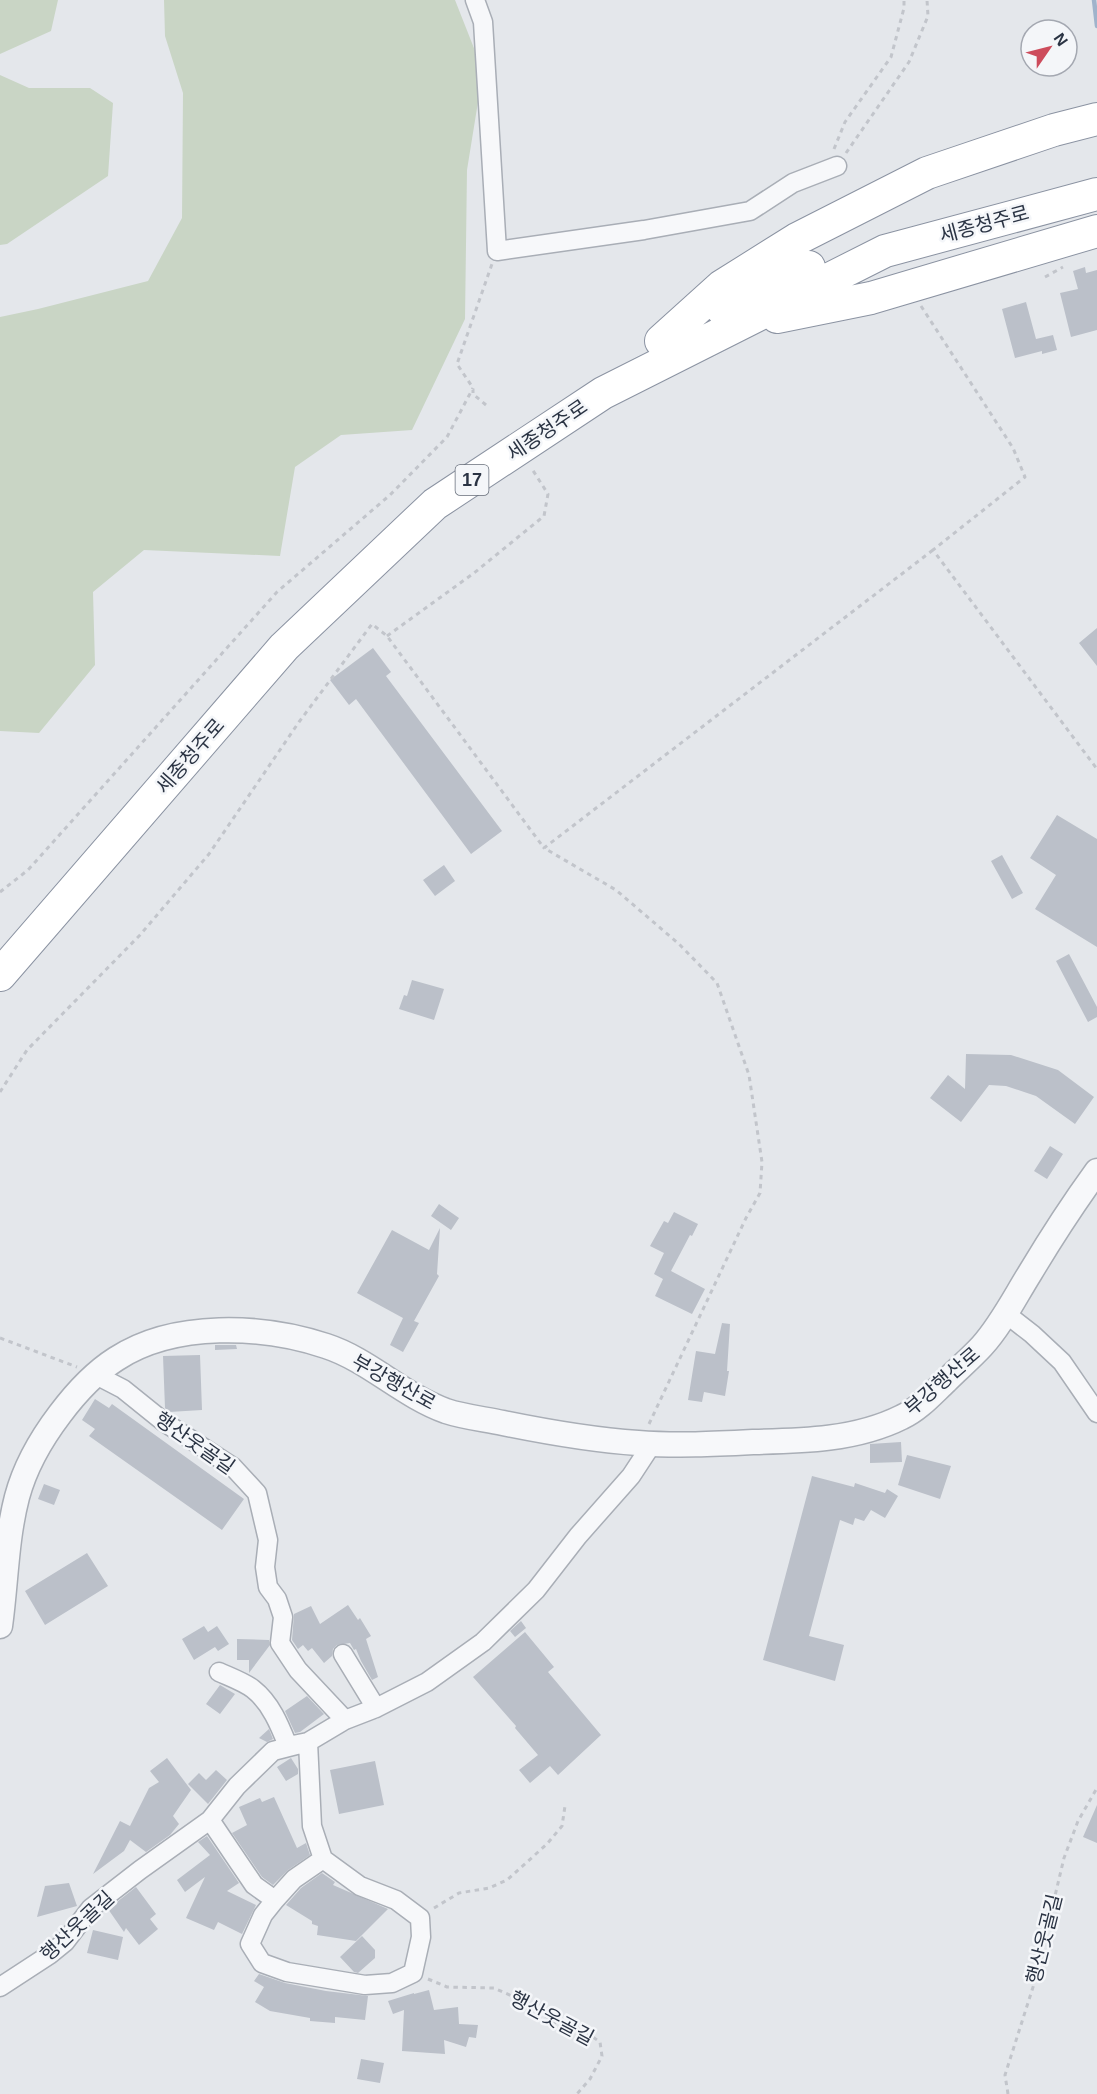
<svg xmlns="http://www.w3.org/2000/svg" width="1097" height="2094" font-family="Arial,'Noto Sans KR',sans-serif">
  <rect width="100%" height="100%" fill="#e4e7eb"/>
  <path fill="#c9d5c5" d="M0 0H58L51 31 0 54Z
    M164 0H455L483 71 467 170 465 319 412 430 341 435 295 467 280 556 144 550 93 592 95 665 39 733 0 731V317L38 309 148 281 182 218 183 93 165 36Z
    M0 75 29 88H90L113 103 108 176 7 244 0 245Z"/>
  <g fill="none" stroke-linecap="round" stroke-linejoin="round">
    <path stroke="#a0b3cb" stroke-width="4.5" d="M1094 0 1097 26"/>
  </g>
  <path fill="#bbc0c9" d="M1085 267 1086 273 1097 270V330L1071 337 1060 293 1078 289 1073 271Z
    M1026 302 1036 339 1053 335 1057 350 1042 354V351L1015 358 1002 309Z
    M1097 628V666L1079 643Z
    M373 648 391 672 386 676 502 831 471 854 356 699 349 705 330 680Z
    M1057 815 1097 839V947L1035 909 1056 875 1030 858Z
    M1002 855 1023 893 1012 899 991 861Z
    M444 865 455 881 435 896 423 880Z
    M1069 954 1097 1007V1017L1088 1022 1056 961Z
    M412 980 444 989 434 1020 399 1009 404 995 407 996Z
    M966 1054 1011 1055 1058 1070 1094 1097 1075 1124 1036 1096 1006 1086 989 1085 961 1122 930 1098 948 1075 965 1089Z
    M1050 1146 1063 1154 1047 1179 1034 1171Z
    M439 1204 459 1218 451 1230 431 1216Z
    M674 1212 698 1224 692 1236 690 1235 671 1271 705 1289 692 1314 655 1296 663 1279 654 1274 664 1253 650 1246 664 1221 668 1223Z
    M440 1228 437 1274 439 1276 414 1321 419 1323 403 1352 390 1345 403 1318 357 1293 392 1230 429 1250Z
    M722 1323 730 1324 727 1371H729L725 1396 704 1392 702 1402 688 1400 696 1351 715 1354Z
    M215 1345H236L237 1349 215 1350Z
    M200 1355 202 1410 169 1412 165 1408 163 1356Z
    M95 1399 109 1408 112 1404 244 1499 222 1530 89 1436 95 1429 82 1420Z
    M901 1442 902 1462 870 1463V1444Z
    M907 1455 951 1466 940 1499 898 1485Z
    M812 1476 854 1487 855 1483 885 1493 887 1489 898 1496 885 1518 871 1510 864 1521 855 1518 853 1525 840 1520 809 1636 844 1645 835 1681 763 1660Z
    M44 1484 60 1490 54 1505 38 1499Z
    M87 1553 108 1586 45 1625 25 1591Z
    M348 1605 358 1620 360 1618 371 1636 366 1639 378 1677 372 1680 361 1661 356 1649 354 1650 350 1643 337 1645 333 1649 332 1656 324 1663 312 1648 308 1651 303 1645 298 1649 292 1640 294 1614 311 1606 320 1624Z
    M521 1621 526 1628 515 1637 510 1631Z
    M204 1626 208 1632 217 1626 229 1644 218 1651 215 1647 194 1660 182 1639Z
    M525 1632 554 1667 548 1672 601 1735 558 1775 550 1766 530 1783 519 1770 538 1755 515 1728 516 1726 473 1677Z
    M237 1639 269 1640 270 1645 249 1673V1660H237Z
    M220 1685 235 1694 220 1714 206 1704Z
    M307 1696 324 1714 300 1732 295 1733 285 1711Z
    M269 1729 273 1739 267 1742 259 1738Z
    M167 1758 191 1790 173 1816 179 1824 170 1835 146 1852 130 1840 124 1851 93 1874 120 1821 130 1826 149 1788 159 1782 150 1771Z
    M291 1758 298 1769V1774L286 1781 277 1767Z
    M375 1761 384 1805 339 1814 330 1770Z
    M216 1770 227 1780 208 1804 188 1784 199 1773 206 1780Z
    M274 1797 297 1848 306 1843 310 1855 288 1870 273 1885 262 1877 232 1833 247 1825 239 1807 260 1798 262 1802Z
    M1097 1805V1843L1083 1837Z
    M207 1836 239 1883 227 1891 256 1905 242 1934 218 1922 214 1930 186 1918 205 1877 185 1892 177 1880 210 1855 198 1842Z
    M322 1873 335 1882 333 1885 388 1909 356 1941 317 1935 318 1926 312 1924V1921L286 1905 301 1888Z
    M69 1883 77 1906 37 1917 45 1886Z
    M136 1887 156 1914 150 1919 158 1929 139 1945 126 1928 124 1932 108 1909Z
    M93 1930 123 1937 118 1960 87 1953Z
    M362 1936 375 1950V1958L358 1973 354 1972 340 1957Z
    M259 1974 285 1983 326 1991 368 1996 365 2020 335 2017V2023L310 2021V2018L270 2011 255 2002 264 1987 254 1981Z
    M429 1990 434 2010 458 2007 459 2024 478 2025 476 2038 469 2037 466 2047 444 2040 445 2054 402 2051 404 2010 393 2014 388 2001 414 1993V1994Z
    M361 2059 384 2063 380 2083 357 2079Z"/>
  <g fill="none" stroke-linecap="round" stroke-linejoin="round">
    <g stroke="#a9aeb6" stroke-width="21">
      <path id="minor" d="M475 0 483 22 497 251 644 230 750 211 793 183 837 166
        M1005 1313 1032 1334 1062 1362 1097 1413
        M96 1375 123 1389 164 1422 233 1467 257 1493 268 1540 265 1567 268 1587 277 1599 283 1617 280 1643 298 1670 345 1720
        M343 1654 376 1708
        M210 1820 254 1885 275 1900 263 1915 250 1944 262 1963 287 1972 365 1985 392 1983 413 1973 421 1937 420 1918 396 1900 360 1886 323 1859 312 1826 308 1742 288 1746C280 1726 271 1703 253 1689 244 1682 230 1677 219 1672
        M275 1900 294 1879 323 1859
        M0 1987 49 1955 65 1942 91 1908 140 1870 210 1820 237 1786 273 1751 308 1742 345 1720 376 1708 427 1682 483 1642 536 1590 578 1536 631 1476 652 1444"/>
    </g>
    <g stroke="#a9aeb6" stroke-width="27">
      <path id="tertiary" d="M0 1626C6 1583 6 1539 17 1497 25 1467 41 1439 60 1414 75 1394 94 1373 116 1359 174 1321 263 1325 326 1346 369 1360 402 1395 446 1411 464 1417 484 1419 503 1423 547 1432 593 1440 638 1443 676 1446 715 1444 753 1442 803 1441 856 1440 902 1417 919 1409 932 1394 946 1381 958 1369 971 1358 982 1346 1001 1325 1015 1297 1030 1273 1051 1238 1073 1204 1097 1171"/>
    </g>
    <g stroke="#8b93a2" stroke-width="34">
      <path id="trunk" d="M722 309 767 285 809 267
        M777 317 871 298 1097 231
        M661 341 722 286 797 239 927 173 1054 130 1097 119
        M0 975 284 647 435 504 603 393 885 251 1097 194"/>
    </g>
    <path stroke="#c2c5cb" stroke-width="3" stroke-dasharray="4.5 4.5" stroke-linecap="butt" d="M834 149 845 122 891 57 904 8V0
      M846 153 909 62 928 16 927 0
      M1045 277 1063 267
      M921 306 1013 448 1025 477 933 550 1097 769
      M486 405 473 394V388L457 364 492 264
      M387 636 474 573 544 516 548 494 532 469
      M0 892 28 870 277 592 390 495 447 437 473 388
      M0 1092 27 1050 140 935 209 854 299 722 372 624 387 636 544 848
      M0 1338 77 1367
      M649 1424 746 1218 760 1193 762 1162 749 1075 717 983 679 944 616 890 544 848 933 550
      M434 1908 459 1893 489 1888 507 1880 547 1844 562 1826 565 1806
      M428 1979 447 1987 494 1988 521 2000 569 2031 587 2033 600 2042 602 2056 590 2079 577 2094
      M1008 2094 1005 2075 1034 1984 1064 1858 1078 1821 1097 1788"/>
    <use href="#minor" stroke="#f7f8fa" stroke-width="18"/>
    <use href="#tertiary" stroke="#f7f8fa" stroke-width="24"/>
    <use href="#trunk" stroke="#fff" stroke-width="32"/>
  </g>
  <g text-anchor="middle" dominant-baseline="central" stroke-width="5" stroke-linejoin="round" paint-order="stroke">
    <rect fill="#f4f6f9" stroke="#676e7a" stroke-width="1.5" x="455.5" y="465" width="33" height="30" rx="4.5"/>
    <g font-size="18" font-weight="bold" fill="#2b3444">
      <text x="472" y="480">17</text>
    </g>
    <g font-size="20" fill="#2b3444" stroke="#f4f6f9">
      <text transform="translate(984 224) rotate(-15)">세종청주로</text>
      <text transform="translate(547 430) rotate(-34)">세종청주로</text>
      <text transform="translate(190 756) rotate(-49)">세종청주로</text>
      <text transform="translate(942 1381) rotate(-41)">부강행산로</text>
      <text transform="translate(394 1382) rotate(29)">부강행산로</text>
      <text transform="translate(195 1443) rotate(35)">행산웃골길</text>
      <text transform="translate(77 1926) rotate(-43)">행산웃골길</text>
      <text transform="translate(1044 1939) rotate(-76)">행산웃골길</text>
      <text transform="translate(552 2018) rotate(28)">행산웃골길</text>
    </g>
  </g>
  <g transform="translate(1049 48) rotate(55)"><circle r="28" fill="#f4f6f9" stroke="#a4a8b1" stroke-width="1.5"/>
  <path d="M0-4.5L10 22L0 15L-10 22Z" fill="#cd4c5c"/>
  <text y="-9" font-size="16" font-weight="bold" text-anchor="middle" fill="#2b3444">N</text>
  </g>
</svg>
